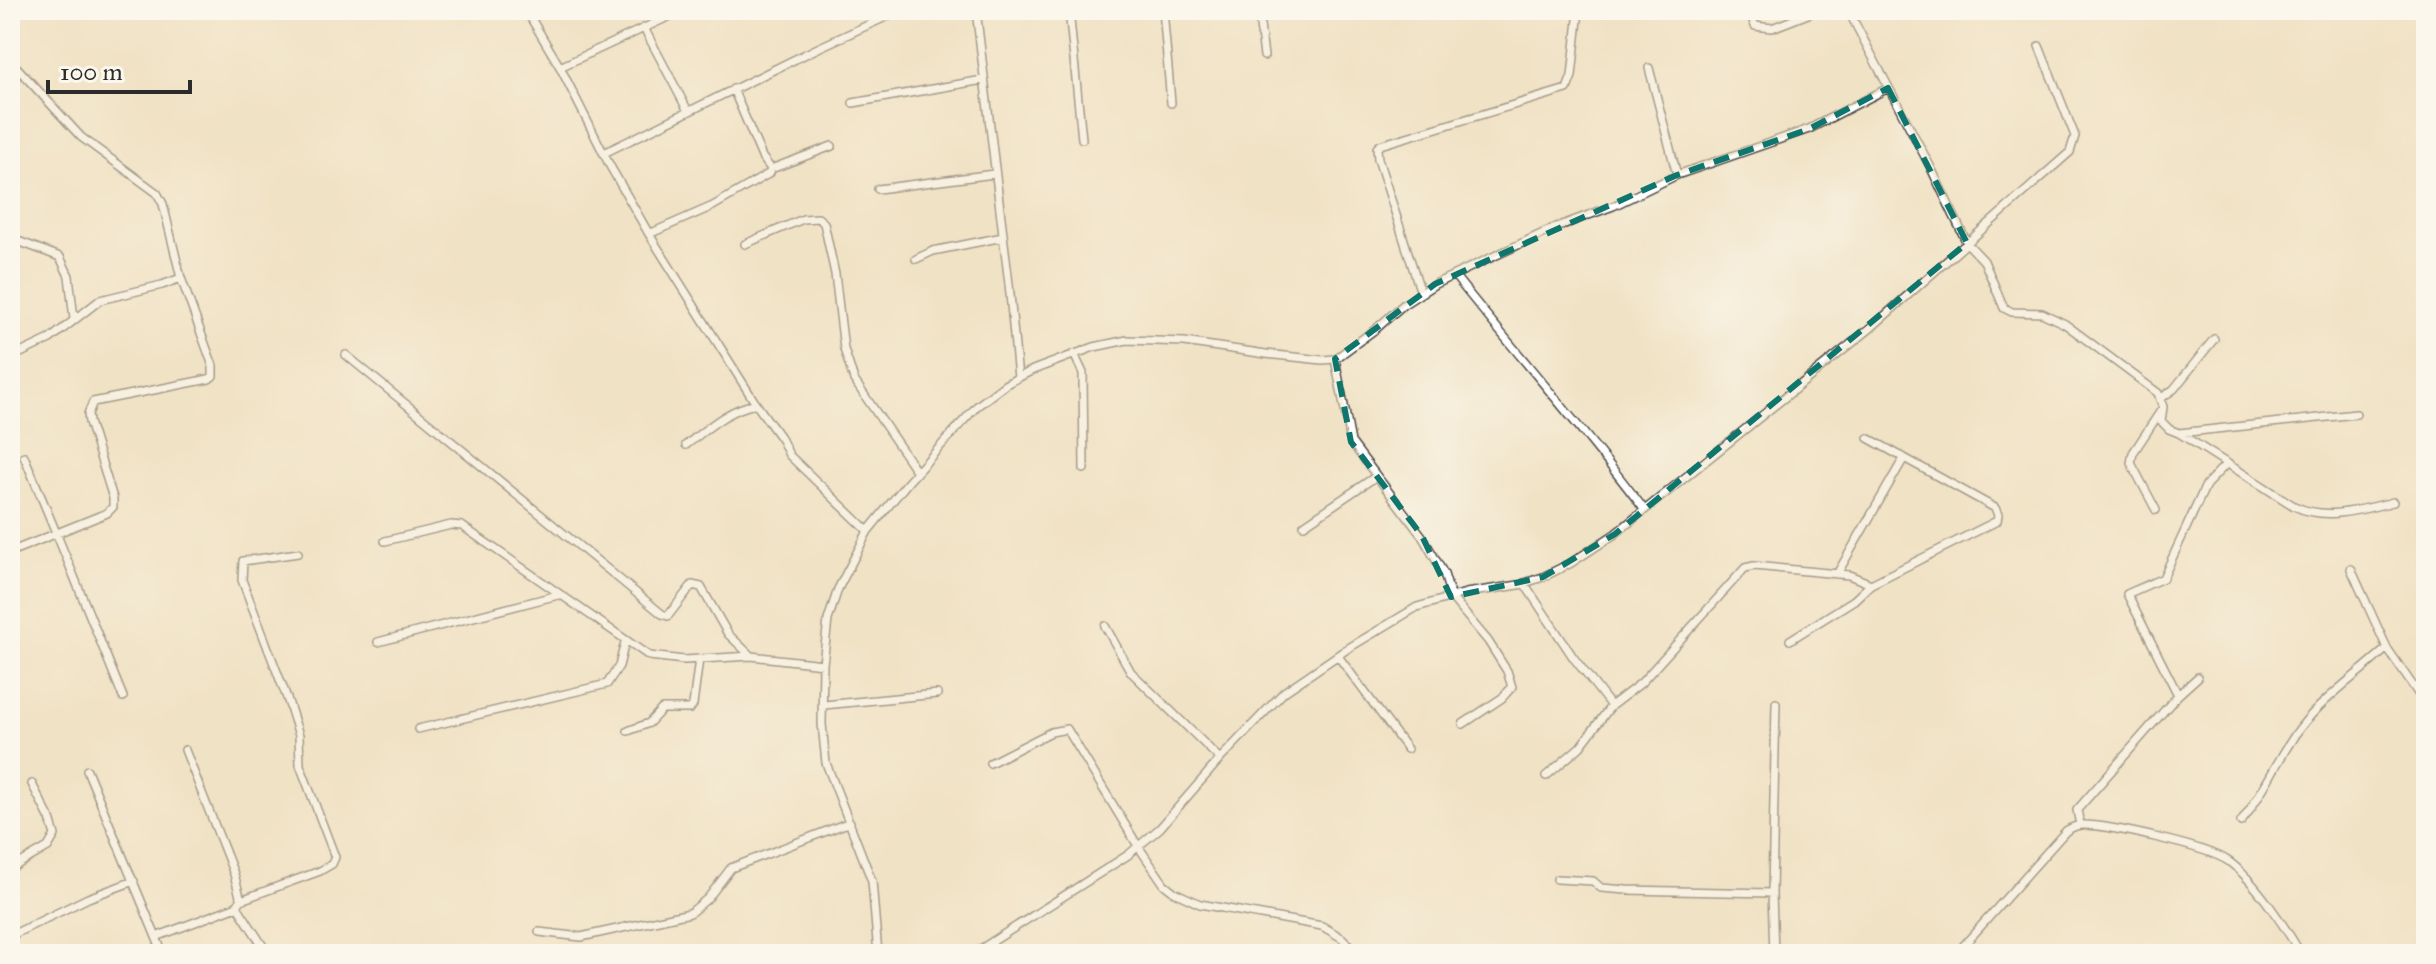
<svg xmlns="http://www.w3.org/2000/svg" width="2436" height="964" font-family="'IM FELL Great Primer',serif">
  <rect width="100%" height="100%" fill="#fbf7ec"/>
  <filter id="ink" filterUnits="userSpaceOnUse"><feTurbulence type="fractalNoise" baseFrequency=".0125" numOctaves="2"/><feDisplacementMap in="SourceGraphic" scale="16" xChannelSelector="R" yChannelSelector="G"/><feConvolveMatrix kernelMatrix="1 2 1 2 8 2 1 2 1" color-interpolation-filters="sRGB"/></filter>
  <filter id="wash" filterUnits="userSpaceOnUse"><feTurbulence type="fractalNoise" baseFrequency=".006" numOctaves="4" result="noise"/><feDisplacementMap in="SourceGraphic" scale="32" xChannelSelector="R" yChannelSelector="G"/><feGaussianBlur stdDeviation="1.8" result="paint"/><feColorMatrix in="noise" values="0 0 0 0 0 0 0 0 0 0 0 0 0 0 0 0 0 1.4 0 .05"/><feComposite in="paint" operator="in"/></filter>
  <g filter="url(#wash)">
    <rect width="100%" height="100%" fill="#f0e2c5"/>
  </g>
  <g filter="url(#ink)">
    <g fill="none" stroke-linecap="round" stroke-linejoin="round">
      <g stroke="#494642" stroke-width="10">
        <path id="minor" d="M526 10 560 67 610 166 649 234 756 404 782 440 789 455 868 531
          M976 10 1009 284 1018 378
          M1069 10 1082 139
          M1163 10 1171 103
          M1258 10 1264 56
          M1755 10 1752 18 1755 26 1772 28 1818 10
          M1848 10 1930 166 1967 243 1984 261 2004 308 2012 312 2042 313 2065 324 2158 393 2163 407 2161 421 2169 429 2179 433 2356 414
          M644 28 688 111
          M10 60 81 137 157 193 163 204 181 278 162 285 100 300 50 339 10 358
          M560 67 683 10
          M1649 68 1677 175
          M853 103 983 80
          M604 153 820 47 901 10
          M771 169 832 146
          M878 189 994 174
          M649 234 713 206 770 173 771 169 762 157 733 89
          M10 242 18 241 60 257 69 276 74 319
          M745 244 803 219 818 218 824 223 835 274 844 349 854 380 917 472
          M916 259 933 251 1003 237
          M1454 275C1516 353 1583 428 1643 508
          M1421 293 1378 159 1377 148 1380 145 1567 89 1572 76 1579 10
          M1074 354 1083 373 1084 469
          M346 355 662 614 668 616 692 585 701 587 728 634 751 656 823 664
          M1335 359 1351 442 1422 536 1444 574 1451 597 1488 641 1507 671 1512 687 1502 698 1463 724
          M2160 399 2174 389 2214 339
          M2179 433 2294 506C2326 521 2359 510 2393 502
          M686 445C707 429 728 409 756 404
          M24 456C58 536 90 616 123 697
          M2156 510 2131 463 2133 453 2162 409
          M1304 525 1375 477
          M385 541 451 525 462 526 649 656 684 660 751 656
          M10 552 107 513 113 507V498L89 422 88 414 93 402 209 379 213 376V366L181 278
          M2351 569 2387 648 2426 705
          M1837 574 1904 458
          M1524 583 1573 657 1611 706
          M1105 626 1131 672 1220 759
          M1790 640 1854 600 1871 584 1997 521 1998 515 1995 508 1868 438
          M378 642 558 595
          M1338 656 1407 749
          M2198 677 2178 695 2127 594 2163 578 2206 485 2227 463
          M824 705 937 694
          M418 729 607 684 619 666 625 642
          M628 731 649 723 662 709H690L693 705 699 659
          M990 763 1051 732 1067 729 1138 846 1164 884 1174 892 1200 904 1322 926 1342 938 1358 954
          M87 770 163 954
          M1546 776 1580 747 1611 706 1641 683 1745 568 1754 566 1849 575 1871 584
          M2241 822C2264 793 2278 757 2300 728 2324 697 2359 674 2387 648
          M2080 825 2077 810 2178 695
          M10 869 48 847 55 835 50 819 32 784
          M1557 879 1593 881 1601 888 1626 890 1772 893
          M241 900 320 871 332 864 335 857 300 765 299 735 287 698 242 580 243 561 298 553
          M237 906 268 954
          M539 932 581 937 690 913 708 898 731 868 850 822
          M10 936 88 898 134 881
          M156 937 237 906 241 900 234 874 185 750
          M878 954 872 881 826 763 822 724 823 664 828 620 838 589 868 531 908 482 977 406 1006 384 1033 370 1094 347 1127 340 1184 342 1266 354 1322 360 1335 359 1377 328 1404 304 1435 284 1554 228 1613 206 1677 175 1809 129 1888 88
          M973 954 1128 855 1160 828 1220 759 1284 692 1347 649 1417 607 1466 593 1519 585 1543 577 1571 563 1615 534 1872 327 2070 152 2075 136 2039 46
          M1774 954 1772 893 1776 703
          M1956 954 2066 831C2072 827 2076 825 2083 825 2109 825 2208 847 2228 861 2253 878 2286 928 2301 954
          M2391 954 2397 953"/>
      </g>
      <use href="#minor" stroke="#fff" stroke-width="7"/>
    </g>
  </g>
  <path d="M0 0H2436V964H0ZM1888 88 1967 243 1615 534 1543 577 1451 597 1422 536 1351 442 1335 359 1435 284 1677 175 1809 129Z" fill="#f0e2c5" fill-opacity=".55" fill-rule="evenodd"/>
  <path fill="none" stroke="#0f766e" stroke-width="6" stroke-dasharray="16 10" stroke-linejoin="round" d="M1888 88 1967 243 1615 534 1543 577 1451 597 1422 536 1351 442 1335 359 1435 284 1677 175 1809 129Z"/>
  <rect width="2436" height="964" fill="none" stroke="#fbf7ec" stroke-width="40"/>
  <path d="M48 80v12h142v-12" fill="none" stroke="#2b2b2b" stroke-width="4"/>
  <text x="60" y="80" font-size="24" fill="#2b2b2b" stroke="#fbf7ec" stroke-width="6" paint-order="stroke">100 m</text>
</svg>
